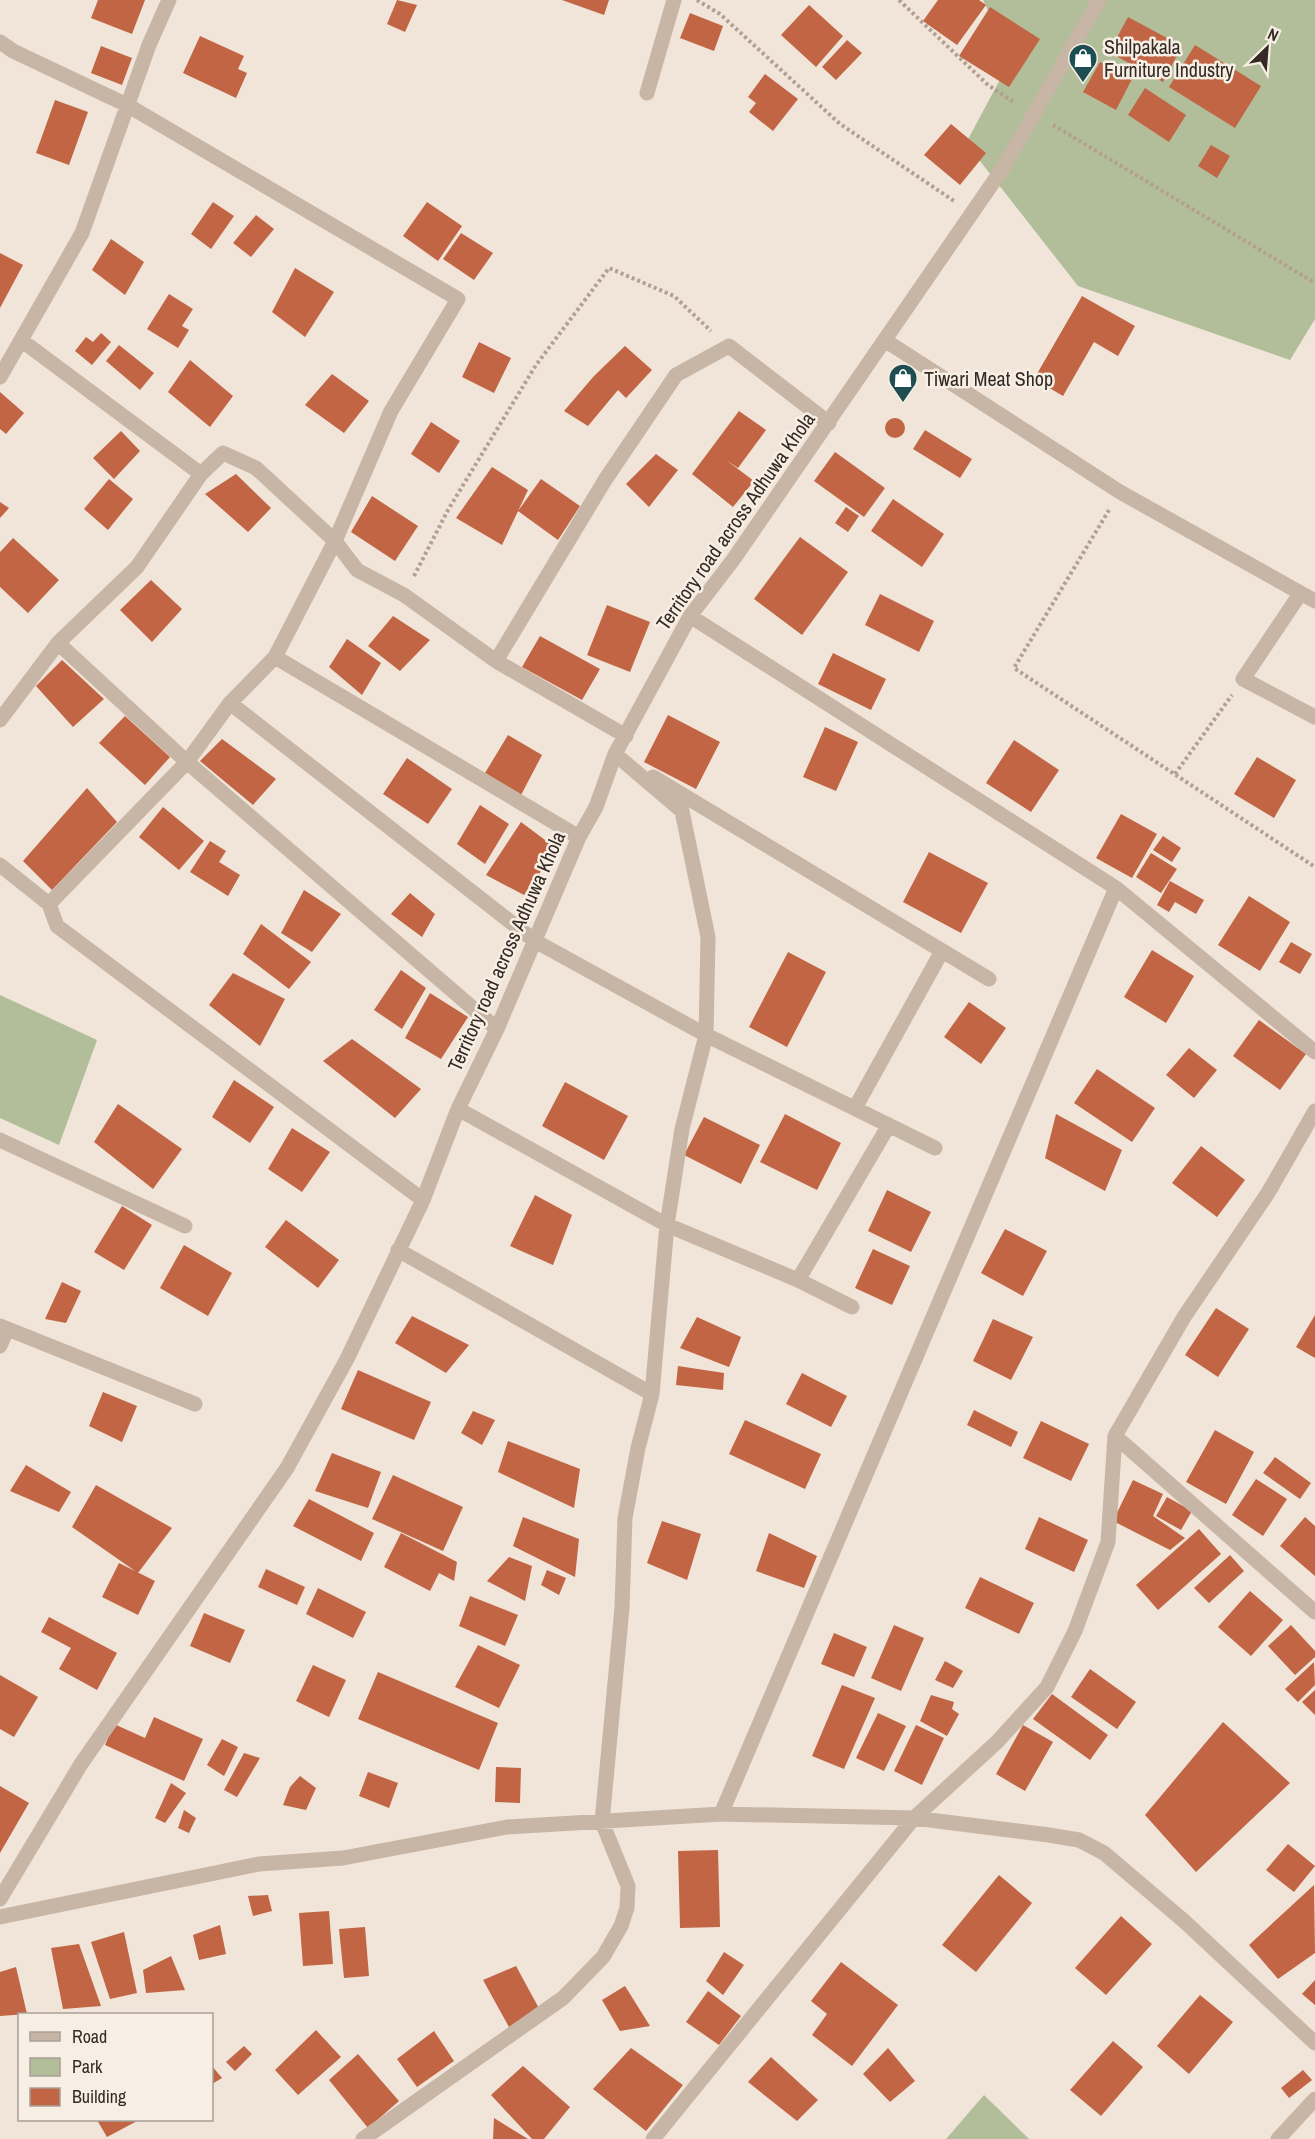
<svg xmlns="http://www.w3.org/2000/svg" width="1315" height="2139" font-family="'Archivo Narrow',sans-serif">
  <rect width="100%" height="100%" fill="#f0e5d8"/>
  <path fill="#b1be99" d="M983 0H1315V319L1290 360 1078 286 966 143 1011 59Z
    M0 995 97 1040 59 1145 0 1118Z
    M984 2095 1029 2139H946Z"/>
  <path fill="#c16545" d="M98 0H145L132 34 91 18Z
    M397 0 417 5 405 32 387 24Z
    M562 0H609L604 15Z
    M938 0H979L986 5 957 45 923 21Z
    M809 5 843 36 816 67 781 35Z
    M990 7 1040 39 1009 87 959 56Z
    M690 13 723 26 714 51 680 38Z
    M1128 17 1182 46 1163 82 1109 52Z
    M200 36 244 56 238 69 247 73 236 98 183 73Z
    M847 40 862 53 836 80 822 67Z
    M1195 45 1261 86 1235 128 1169 87Z
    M101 46 132 58 122 85 91 73Z
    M1100 62 1132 79 1116 110 1083 92Z
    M765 74 798 99 773 131 749 112 756 103 748 97Z
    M1145 88 1186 115 1169 142 1128 115Z
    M55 100 88 112 69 165 36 153Z
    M951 124 986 153 960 185 924 155Z
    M1211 145 1230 156 1217 178 1198 166Z
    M213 202 234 216 211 249 191 234Z
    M427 202 462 226 438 261 403 236Z
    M256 215 274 229 251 257 233 243Z
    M461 233 493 253 474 280 443 259Z
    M111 239 144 262 125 295 92 270Z
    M0 253 23 265 0 308Z
    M295 268 334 292 305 337 272 312Z
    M169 294 193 309 182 326 189 330 178 348 147 329Z
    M1082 296 1135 326 1118 356 1094 342 1063 396 1034 379Z
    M101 333 111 342 92 365 75 351 86 337 93 342Z
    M479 342 511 358 494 393 462 377Z
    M119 345 154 373 140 390 106 361Z
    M625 346 652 370 626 398 618 390 588 426 564 411 594 376Z
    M190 360 233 396 210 427 168 392Z
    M332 374 369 401 344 433 305 405Z
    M0 392 24 413 6 434 0 429Z
    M739 411 766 430 738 468 726 460 754 481 733 507 692 474Z
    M885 428a10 10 0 1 1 20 0a10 10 0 1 1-20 0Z
    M431 422 460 441 439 473 411 454Z
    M925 430 972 459 960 478 913 449Z
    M121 431 140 451 114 479 93 458Z
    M835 452 885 488 864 517 814 481Z
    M656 454 678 470 649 507 626 484Z
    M492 467 528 490 502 545 456 518Z
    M236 474 271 508 248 532 205 494Z
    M109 479 133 499 108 530 84 509Z
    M541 479 580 506 558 540 518 511Z
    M372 496 418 526 395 561 351 532Z
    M893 499 944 534 922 567 871 531Z
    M0 502 9 508 0 518Z
    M846 507 859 516 848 532 835 523Z
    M800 537 848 572 802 635 754 599Z
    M13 538 59 580 28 613 0 587V552Z
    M151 580 182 609 152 642 120 610Z
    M880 594 934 621 919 652 865 625Z
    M607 605 650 622 630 672 587 655Z
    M393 616 430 640 400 671 368 646Z
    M540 636 600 669 582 700 522 667Z
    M347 639 381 663 362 695 329 667Z
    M833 653 886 679 871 710 818 684Z
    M62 660 104 699 73 727 36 686Z
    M668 715 720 742 696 789 644 762Z
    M125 716 170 757 145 785 99 743Z
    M825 727 858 742 836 791 803 777Z
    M508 735 542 755 521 795 485 773Z
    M222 739 276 779 253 805 200 761Z
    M1014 740 1059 770 1031 812 986 783Z
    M1257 757 1296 780 1274 818 1234 794Z
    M407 758 452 789 428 824 383 794Z
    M87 788 117 822 52 890 23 861Z
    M480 805 509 824 485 864 457 844Z
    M163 807 204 841 179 870 139 837Z
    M1121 814 1157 834 1132 878 1096 858Z
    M521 822 557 849 524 895 486 875Z
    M1163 836 1181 848 1172 862 1153 850Z
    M210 841 226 851 219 862 240 875 228 896 190 872Z
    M929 852 988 883 961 933 903 902Z
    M1151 853 1177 869 1161 893 1136 877Z
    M1170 881 1204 900 1196 914 1175 902 1169 912 1157 905Z
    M304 890 341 914 312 952 281 933Z
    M410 893 435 914 422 937 391 914Z
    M1249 896 1290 922 1260 971 1218 945Z
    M261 924 311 962 289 989 243 954Z
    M1291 942 1312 954 1300 974 1279 962Z
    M1152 950 1194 976 1166 1023 1124 997Z
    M788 952 826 972 787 1047 749 1027Z
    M401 970 426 988 402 1029 374 1010Z
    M233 973 285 999 260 1046 209 1005Z
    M430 993 468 1017 441 1059 405 1038Z
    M969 1002 1006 1028 981 1064 944 1037Z
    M1259 1020 1306 1054 1280 1090 1233 1056Z
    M352 1039 421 1089 395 1118 323 1061Z
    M1189 1048 1217 1070 1194 1098 1166 1075Z
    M1097 1069 1155 1108 1132 1142 1074 1103Z
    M234 1080 274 1107 250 1143 212 1117Z
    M565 1082 628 1116 604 1160 542 1126Z
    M118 1104 182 1149 153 1189 94 1142Z
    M785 1114 841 1143 817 1190 760 1162Z
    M1056 1114 1122 1150 1105 1191 1045 1158Z
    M704 1117 760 1145 741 1184 684 1155Z
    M292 1128 330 1152 302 1192 268 1169Z
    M1201 1146 1245 1180 1217 1217 1172 1183Z
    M887 1190 931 1212 911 1252 868 1231Z
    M535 1195 572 1215 553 1265 510 1246Z
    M122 1206 152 1225 124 1270 94 1252Z
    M286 1220 339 1260 318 1288 265 1247Z
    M1005 1229 1047 1251 1023 1296 981 1273Z
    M184 1245 232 1273 208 1316 160 1288Z
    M873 1249 910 1266 892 1305 855 1288Z
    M62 1282 81 1291 66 1323 45 1319Z
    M1216 1308 1249 1329 1218 1377 1185 1355Z
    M1315 1315V1358L1296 1347Z
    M412 1316 469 1345 446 1373 395 1343Z
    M697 1317 741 1337 729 1367 680 1348Z
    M993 1319 1033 1337 1011 1380 973 1361Z
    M678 1366 724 1373 723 1390 676 1385Z
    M358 1370 431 1402 414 1440 341 1409Z
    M802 1373 847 1396 831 1427 786 1404Z
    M103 1392 137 1406 122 1442 89 1426Z
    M974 1410 1018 1432 1011 1447 967 1425Z
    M473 1411 495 1420 482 1445 461 1433Z
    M745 1420 821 1454 805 1489 729 1454Z
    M1041 1421 1089 1444 1071 1481 1023 1458Z
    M1215 1430 1254 1452 1226 1504 1186 1482Z
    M508 1441 580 1469 574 1508 498 1472Z
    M332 1453 381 1472 368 1508 315 1491Z
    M1275 1457 1311 1483 1300 1499 1263 1473Z
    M26 1465 71 1492 59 1512 10 1491Z
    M393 1475 463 1507 443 1551 372 1519Z
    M1256 1479 1287 1499 1263 1536 1232 1515Z
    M1133 1480 1163 1494 1153 1516 1185 1538 1170 1550 1113 1521Z
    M96 1485 172 1528 138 1573 72 1527Z
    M1167 1497 1192 1511 1181 1530 1156 1516Z
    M309 1499 374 1533 361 1561 293 1526Z
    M523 1517 579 1539 575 1577 513 1546Z
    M1039 1517 1088 1540 1074 1572 1025 1549Z
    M1305 1517 1315 1526V1576L1280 1546Z
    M662 1521 701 1534 687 1580 647 1563Z
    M1199 1529 1221 1554 1158 1610 1136 1585Z
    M401 1533 457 1562 454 1581 439 1573 430 1591 384 1567Z
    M769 1533 817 1556 804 1588 756 1571Z
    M1230 1555 1244 1571 1209 1603 1194 1588Z
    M509 1557 532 1566 525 1601 487 1581Z
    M119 1563 155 1581 138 1615 102 1597Z
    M266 1569 305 1587 297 1605 258 1587Z
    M547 1570 566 1578 559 1595 541 1585Z
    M980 1577 1034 1603 1019 1634 965 1608Z
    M318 1588 366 1612 353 1638 306 1614Z
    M1250 1591 1283 1620 1251 1656 1218 1627Z
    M470 1596 518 1615 505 1646 459 1626Z
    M204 1613 245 1630 230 1663 190 1646Z
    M49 1617 117 1653 97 1690 59 1669 71 1648 41 1632Z
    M894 1625 924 1638 901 1691 871 1678Z
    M1291 1625 1315 1651V1657L1295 1675 1268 1646Z
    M834 1633 867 1647 854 1677 821 1664Z
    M478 1645 520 1665 499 1708 455 1687Z
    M945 1661 963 1671 953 1688 935 1680Z
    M1314 1662 1315 1685 1298 1702 1285 1689Z
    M313 1665 346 1680 329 1717 296 1701Z
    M1090 1669 1136 1702 1117 1729 1071 1697Z
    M378 1672 498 1723 479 1770 358 1719Z
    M0 1675 38 1697 14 1737 0 1729Z
    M842 1685 875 1698 844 1769 812 1756Z
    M1315 1690V1715L1302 1702Z
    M1052 1694 1108 1735 1090 1760 1033 1719Z
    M931 1695 954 1702 952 1709 959 1714 947 1736 920 1721Z
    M878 1713 906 1726 884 1771 856 1758Z
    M154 1717 203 1739 184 1781 105 1745 114 1724 145 1738Z
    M1223 1722 1290 1783 1196 1872 1145 1815Z
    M916 1725 944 1738 922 1785 894 1771Z
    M1023 1725 1053 1742 1025 1791 996 1774Z
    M222 1739 238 1747 224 1776 207 1765Z
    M244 1753 260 1758 237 1797 224 1790Z
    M496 1767 521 1768 520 1803 495 1802Z
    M368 1772 398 1783 389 1808 359 1796Z
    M300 1776 316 1788 306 1810 283 1805 290 1787Z
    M171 1783 186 1793 165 1823 155 1818Z
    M0 1786 29 1803 0 1853Z
    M184 1810 196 1818 189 1833 178 1828Z
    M1288 1844 1315 1866 1294 1892 1266 1870Z
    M718 1850 720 1927 680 1928 678 1851Z
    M999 1875 1032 1903 976 1972 942 1945Z
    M1314 1885 1315 1953 1278 1979 1249 1945Z
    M268 1895 272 1911 253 1916 248 1896Z
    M329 1911 333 1964 303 1966 299 1913Z
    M1121 1916 1152 1944 1106 1995 1075 1968Z
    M220 1925 226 1954 199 1960 193 1935Z
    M365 1927 369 1976 344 1978 339 1929Z
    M124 1932 137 1993 110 1999 91 1942Z
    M79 1944 101 2006 63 2009 51 1948Z
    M724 1952 744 1965 723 1995 706 1981Z
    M171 1956 185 1990 146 1993 143 1970Z
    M841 1962 898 2005 852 2066 812 2035 827 2014 811 2001Z
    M516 1966 541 2012 509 2027 483 1980Z
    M16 1967 27 2014 0 2016V1972Z
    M1315 1980V2005L1302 1994Z
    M625 1986 650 2026 620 2031 602 2000Z
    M708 1991 741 2016 719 2045 686 2022Z
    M1200 1995 1233 2022 1189 2074 1157 2046Z
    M316 2030 341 2057 298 2095 275 2070Z
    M434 2031 454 2061 417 2087 397 2059Z
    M1113 2041 1143 2067 1101 2116 1070 2090Z
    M244 2046 252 2054 235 2071 226 2062Z
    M631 2048 683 2085 646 2131 593 2089Z
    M888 2048 915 2081 890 2102 863 2074Z
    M358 2054 399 2101 368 2128 329 2080Z
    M771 2057 818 2100 797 2121 748 2082Z
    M212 2066 222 2078 212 2084Z
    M523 2066 570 2107 544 2139H532L491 2095Z
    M1303 2070 1312 2080 1289 2098 1281 2088Z
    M494 2118 528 2139H493Z
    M97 2120H139L107 2137Z"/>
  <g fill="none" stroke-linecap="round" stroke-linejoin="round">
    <path stroke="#b39f8f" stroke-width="4" stroke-dasharray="3 3" stroke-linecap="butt" d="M697 0 720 14 840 124 954 201
      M899 0 988 85 1015 103
      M1053 125 1315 283
      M1109 510 1014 668 1315 867
      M414 576 448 510 536 365 609 268 674 296 711 331
      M1175 774 1232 695"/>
    <path stroke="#c7b5a5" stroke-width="15" d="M0 42 13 51 127 105 458 299 391 411 335 541 275 657 230 703 187 762 497 1029
      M647 93 674 0
      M886 341 1120 492 1315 601
      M0 377 82 233 149 45 169 0
      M201 474 223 453 256 468 335 541 357 570 404 595 496 661 626 736
      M1300 594 1243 679 1315 717
      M690 616 1116 888 1315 1052
      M275 657 579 837
      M496 661 605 480 676 375 729 346 829 423
      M230 703 535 941 706 1035 935 1148
      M0 720 58 643 137 567 201 474 21 340
      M653 777 989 979
      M0 865 49 904 57 926 423 1200
      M49 904 187 762 58 643
      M855 1108 942 951
      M458 1109 667 1225 798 1280 852 1307
      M0 1140 185 1226
      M398 1250 652 1394
      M798 1280 889 1125
      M0 1326 195 1404
      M0 1346 7 1329
      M1115 1436 1315 1612
      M721 1814 1116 888
      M0 1899 81 1764 287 1468 347 1359 423 1200 458 1109 497 1029 579 837 596 807 615 754 690 616 733 560 1003 168 1099 0
      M0 1917 259 1864 343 1858 507 1827 721 1814 914 1818 1049 1835 1079 1840 1104 1853 1184 1921 1315 2043
      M363 2139 563 1998 603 1957 621 1926 627 1908 628 1886 602 1822 622 1608 625 1518 638 1448 652 1394 667 1225 682 1129 706 1035 708 937 682 811 615 754
      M653 2139 914 1818 997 1742 1047 1687 1075 1631 1108 1542 1115 1436 1184 1317 1268 1193 1315 1111
      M1278 2139 1315 2099"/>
  </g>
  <defs>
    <g id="shop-pin" transform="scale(1.5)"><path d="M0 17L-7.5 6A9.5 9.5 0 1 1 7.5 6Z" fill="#1e4e52" stroke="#f8efe4"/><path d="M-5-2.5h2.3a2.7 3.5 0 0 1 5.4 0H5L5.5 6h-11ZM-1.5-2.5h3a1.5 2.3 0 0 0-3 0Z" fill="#fff"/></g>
  </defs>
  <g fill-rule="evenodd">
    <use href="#shop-pin" x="1083" y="58"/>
    <use href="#shop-pin" x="903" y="378"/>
  </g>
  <g text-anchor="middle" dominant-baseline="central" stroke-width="5" stroke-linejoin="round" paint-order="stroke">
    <g font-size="20" fill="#332a26" stroke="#f8efe4" text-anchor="start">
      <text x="1104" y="46">Shilpakala<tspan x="1104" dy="23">Furniture Industry</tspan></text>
      <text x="924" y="378">Tiwari Meat Shop</text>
    </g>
    <g font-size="20" fill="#332a26" stroke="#f8efe4">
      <text transform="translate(735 521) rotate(-55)">Territory road across Adhuwa Khola</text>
      <text transform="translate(506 951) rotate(-66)">Territory road across Adhuwa Khola</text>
    </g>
  </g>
  <rect x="18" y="2013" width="195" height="108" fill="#f8efe4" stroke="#a9a098" stroke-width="1.5"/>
  <rect x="30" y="2032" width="30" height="9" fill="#c7b5a5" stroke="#a9a098" stroke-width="1.5"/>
  <text x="72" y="2043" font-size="18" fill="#332a26">Road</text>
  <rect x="30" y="2058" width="30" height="18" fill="#b1be99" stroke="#a9a098" stroke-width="1.5"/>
  <text x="72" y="2073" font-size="18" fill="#332a26">Park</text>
  <rect x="30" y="2088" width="30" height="18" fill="#c16545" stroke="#a9a098" stroke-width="1.5"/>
  <text x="72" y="2103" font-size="18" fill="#332a26">Building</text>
  <g transform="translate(1267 48) rotate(25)" stroke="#f8efe4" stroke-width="4.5" paint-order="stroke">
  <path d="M0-4.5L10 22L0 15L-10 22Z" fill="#332a26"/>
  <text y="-9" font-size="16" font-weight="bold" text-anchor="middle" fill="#332a26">N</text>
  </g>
</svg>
